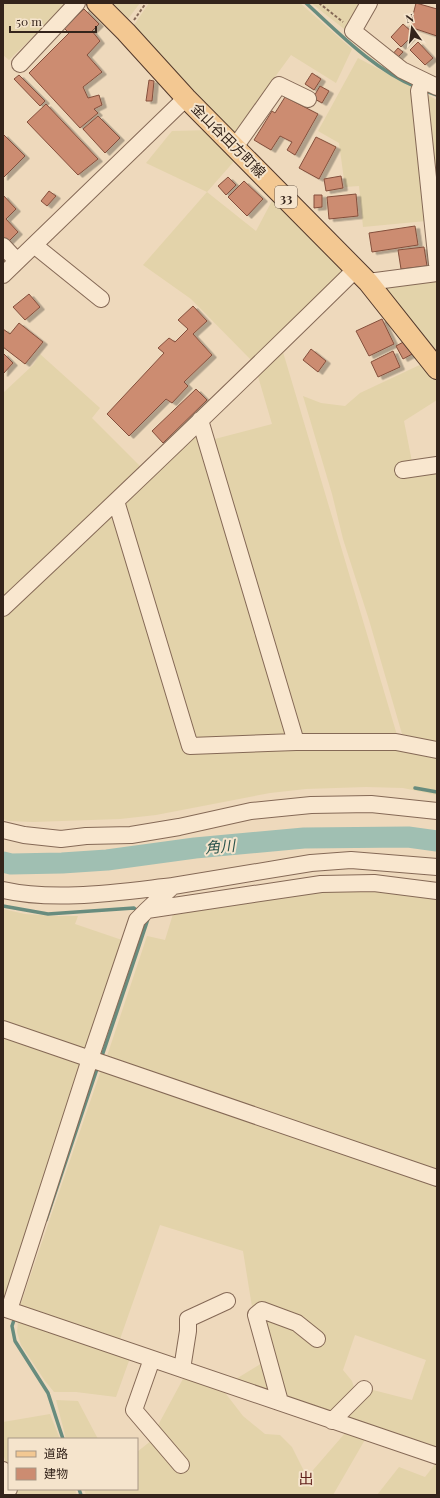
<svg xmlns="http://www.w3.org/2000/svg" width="440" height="1498" font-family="'Playfair Display','Noto Sans JP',serif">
  <defs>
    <filter id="shadow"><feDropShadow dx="4.5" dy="2.5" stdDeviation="0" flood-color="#0004"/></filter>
  </defs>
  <rect width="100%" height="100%" fill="#eed9bc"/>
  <path fill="#e3d3aa" d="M3 3H68L9 60 3 55Z
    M107 3H140L125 23Z
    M149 3H300L352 49 336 83 291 55 234 133 132 28Z
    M311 3H361L348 32Z
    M358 58 437 100V220L363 227 359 186 345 187 339 143 318 131Z
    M211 130 237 158 207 192 256 231 275 195 346 274 251 360 191 299 143 265 207 192 146 163 172 131Z
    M437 278V357L381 285Z
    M283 352 397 735 301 738 211 440 272 424 257 373Z
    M40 354 100 408 92 418 141 467 3 600V393L33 365Z
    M426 362 437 379V400L404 421 412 462 437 470V742L402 734 369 620 343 539 332 494 303 396 321 403 345 406 360 393Z
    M198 428 287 729 284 736 192 740 122 501Z
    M114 511 185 751 390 746 437 754V795L403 788 366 787 306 789 270 793 156 815 120 819 33 822 8 821 3 819V613Z
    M371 889 437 895V1172L106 1059 147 936 165 940 173 914 219 905 295 892Z
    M3 909 25 914 56 916H78L75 924 125 941 87 1052 3 1023Z
    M3 1037 85 1065 3 1303Z
    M101 1070 310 1141 437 1186V1450L343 1418 346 1413 373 1390 412 1400 426 1360 355 1335 343 1370 352 1381 355 1390 330 1414 231 1382 267 1360 253 1313 243 1251 160 1225 119 1342 19 1309Z
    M18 1321 130 1358 116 1397 76 1392H54L45 1381 21 1345 17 1332Z
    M184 1377 223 1390 243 1416 265 1434 280 1435 292 1447 307 1477 346 1432 366 1438 333 1495H86L84 1489H137V1452L152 1440 183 1471 188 1468 156 1429Z
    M56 1400 78 1401 98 1439H66Z
    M50 1414 60 1439H9V1471L3 1454V1422Z
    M436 1463 437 1495H377L399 1467 425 1477Z
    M15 1489H75L77 1495H18Z"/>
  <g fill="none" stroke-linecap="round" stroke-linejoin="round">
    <path stroke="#688c7e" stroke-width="3.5" d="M306 3C340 34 372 68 416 87
      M423 90 437 95
      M415 788 437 792
      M3 906 48 914 134 908 139 912
      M101 1059 148 919 147 918
      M46 1220 98 1066
      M15 1317 12 1326 15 1341 48 1393 63 1439
      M79 1489 81 1495"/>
    <path stroke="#a0bfb2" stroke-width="21" d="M3 862 11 864 62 863 107 860 195 848 304 838 408 837 437 841"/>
  </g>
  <path fill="#cc8c71" stroke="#844f3c" filter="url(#shadow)" d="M416 3 437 9V36L410 27Z
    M84 9 99 24 92 31 100 41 87 55 102 72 83 87 88 98 99 95 102 105 94 109 98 113 80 128 29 73 69 33 64 28Z
    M403 24 414 34 401 47 391 37Z
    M418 42 433 58 425 65 410 50Z
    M398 48 403 52 395 60 391 56Z
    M312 73 321 79 314 90 305 84Z
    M19 75 45 101 40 106 14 79Z
    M149 80 154 81 152 101H146Z
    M320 86 329 91 322 103 313 98Z
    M285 97 318 114 295 155 287 150 292 142 280 136 271 150 254 140 272 111 275 113Z
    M46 104 98 159 78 175 27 122Z
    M98 116 120 138 105 153 83 129Z
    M3 134 25 156 3 178Z
    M316 137 336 147 319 179 299 168Z
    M341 176 343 188 326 191 324 179Z
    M228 177 236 185 226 195 218 186Z
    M244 181 263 199 247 216 228 197Z
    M49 191 56 196 47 206 41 201Z
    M356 194 358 216 329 219 327 197Z
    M3 195 16 209 6 219 18 232 8 242 3 237Z
    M314 195H322V207L314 208Z
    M415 226 418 245 372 252 369 233Z
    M424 247 427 266 401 269 398 250Z
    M29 294 40 307 25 320 13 307Z
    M193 306 207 321 193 334 212 355 184 382 188 386 172 403 166 399 129 436 107 414 164 353 158 348 169 338 175 342 188 329 178 320Z
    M382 319 394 344 369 356 356 331Z
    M19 323 43 342 25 364 3 347V329L10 334Z
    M407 340 414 353 403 359 396 346Z
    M311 349 326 361 318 372 303 360Z
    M393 351 400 367 378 377 371 362Z
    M3 353 13 363 3 374Z
    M196 389 207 400 163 443 152 431Z"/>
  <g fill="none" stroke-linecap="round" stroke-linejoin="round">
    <g stroke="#856956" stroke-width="18">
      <path id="minor" d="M369 3 353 31 402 70 437 87
        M20 64 77 3
        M423 81 419 91 437 264
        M235 147 279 85 308 99
        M34 245 101 299
        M3 246 17 261
        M3 275 186 98
        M368 282 437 273
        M403 470 437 465
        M116 501 190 746 296 742 200 420
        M3 608C122 496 240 383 356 269
        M296 742H396L437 750
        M3 830 24 835 61 839 86 836 131 835 179 827 251 811 311 805 371 804 437 811
        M3 890C56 902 119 892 173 886
        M147 910 173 886 311 863 351 860 437 867
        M3 1029 437 1178
        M3 1308 437 1456
        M9 1310 90 1059 137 920 147 910 321 884 374 883 437 891
        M152 1359 134 1410 181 1465
        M182 1369 188 1331V1319L227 1301
        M280 1402 256 1315 262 1310 297 1323 317 1339
        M332 1421 364 1389
        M3 1470 9 1489"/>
    </g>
    <g stroke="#52382b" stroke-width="22">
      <path id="major" d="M97 3 126 32 186 98 368 282 437 369"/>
    </g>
    <path stroke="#856956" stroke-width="2" stroke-dasharray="3 2" stroke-linecap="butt" d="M319 3 343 22
      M134 20 146 3"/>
    <use href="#minor" stroke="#f9e7cf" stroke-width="16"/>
    <use href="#major" stroke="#f3c892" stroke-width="20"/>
  </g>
  <g text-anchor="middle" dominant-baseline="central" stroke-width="4" stroke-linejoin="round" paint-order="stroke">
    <rect fill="#f5e4cc" stroke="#6e5e50" stroke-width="1" x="275" y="186" width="22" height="22" rx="3"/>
    <g font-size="13" font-weight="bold" fill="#34241b">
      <text x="286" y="197">33</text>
    </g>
    <g font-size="14" fill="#34241b" stroke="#f5e4cc">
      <text transform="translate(229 140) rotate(45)">金山谷田方町線</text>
    </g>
    <g font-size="15" font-style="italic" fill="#2a544c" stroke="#f5e4cc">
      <text transform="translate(220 846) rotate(-5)">角川</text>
    </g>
    <g font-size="15" fill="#61201a" stroke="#f5e4cc">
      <text x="306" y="1478">出</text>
    </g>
  </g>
  <rect width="440" height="1498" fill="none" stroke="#34241b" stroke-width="8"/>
  <rect x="8" y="1438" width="130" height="52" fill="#f5e4cc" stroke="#a89785"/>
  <rect x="16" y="1451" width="20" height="6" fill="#f3c892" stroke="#a89785"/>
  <text x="44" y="1458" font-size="12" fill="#34241b">道路</text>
  <rect x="16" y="1468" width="20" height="12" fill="#cc8c71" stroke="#a89785"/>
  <text x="44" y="1478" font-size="12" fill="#34241b">建物</text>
  <g transform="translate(412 28) rotate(346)" stroke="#f5e4cc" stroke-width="3" paint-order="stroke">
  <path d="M0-3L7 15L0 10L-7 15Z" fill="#34241b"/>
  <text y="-6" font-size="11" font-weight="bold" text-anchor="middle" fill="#34241b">N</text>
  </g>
  <path d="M10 26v6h86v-6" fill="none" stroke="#34241b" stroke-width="2"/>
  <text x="16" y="26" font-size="12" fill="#34241b" stroke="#f5e4cc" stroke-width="3" paint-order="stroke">50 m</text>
</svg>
